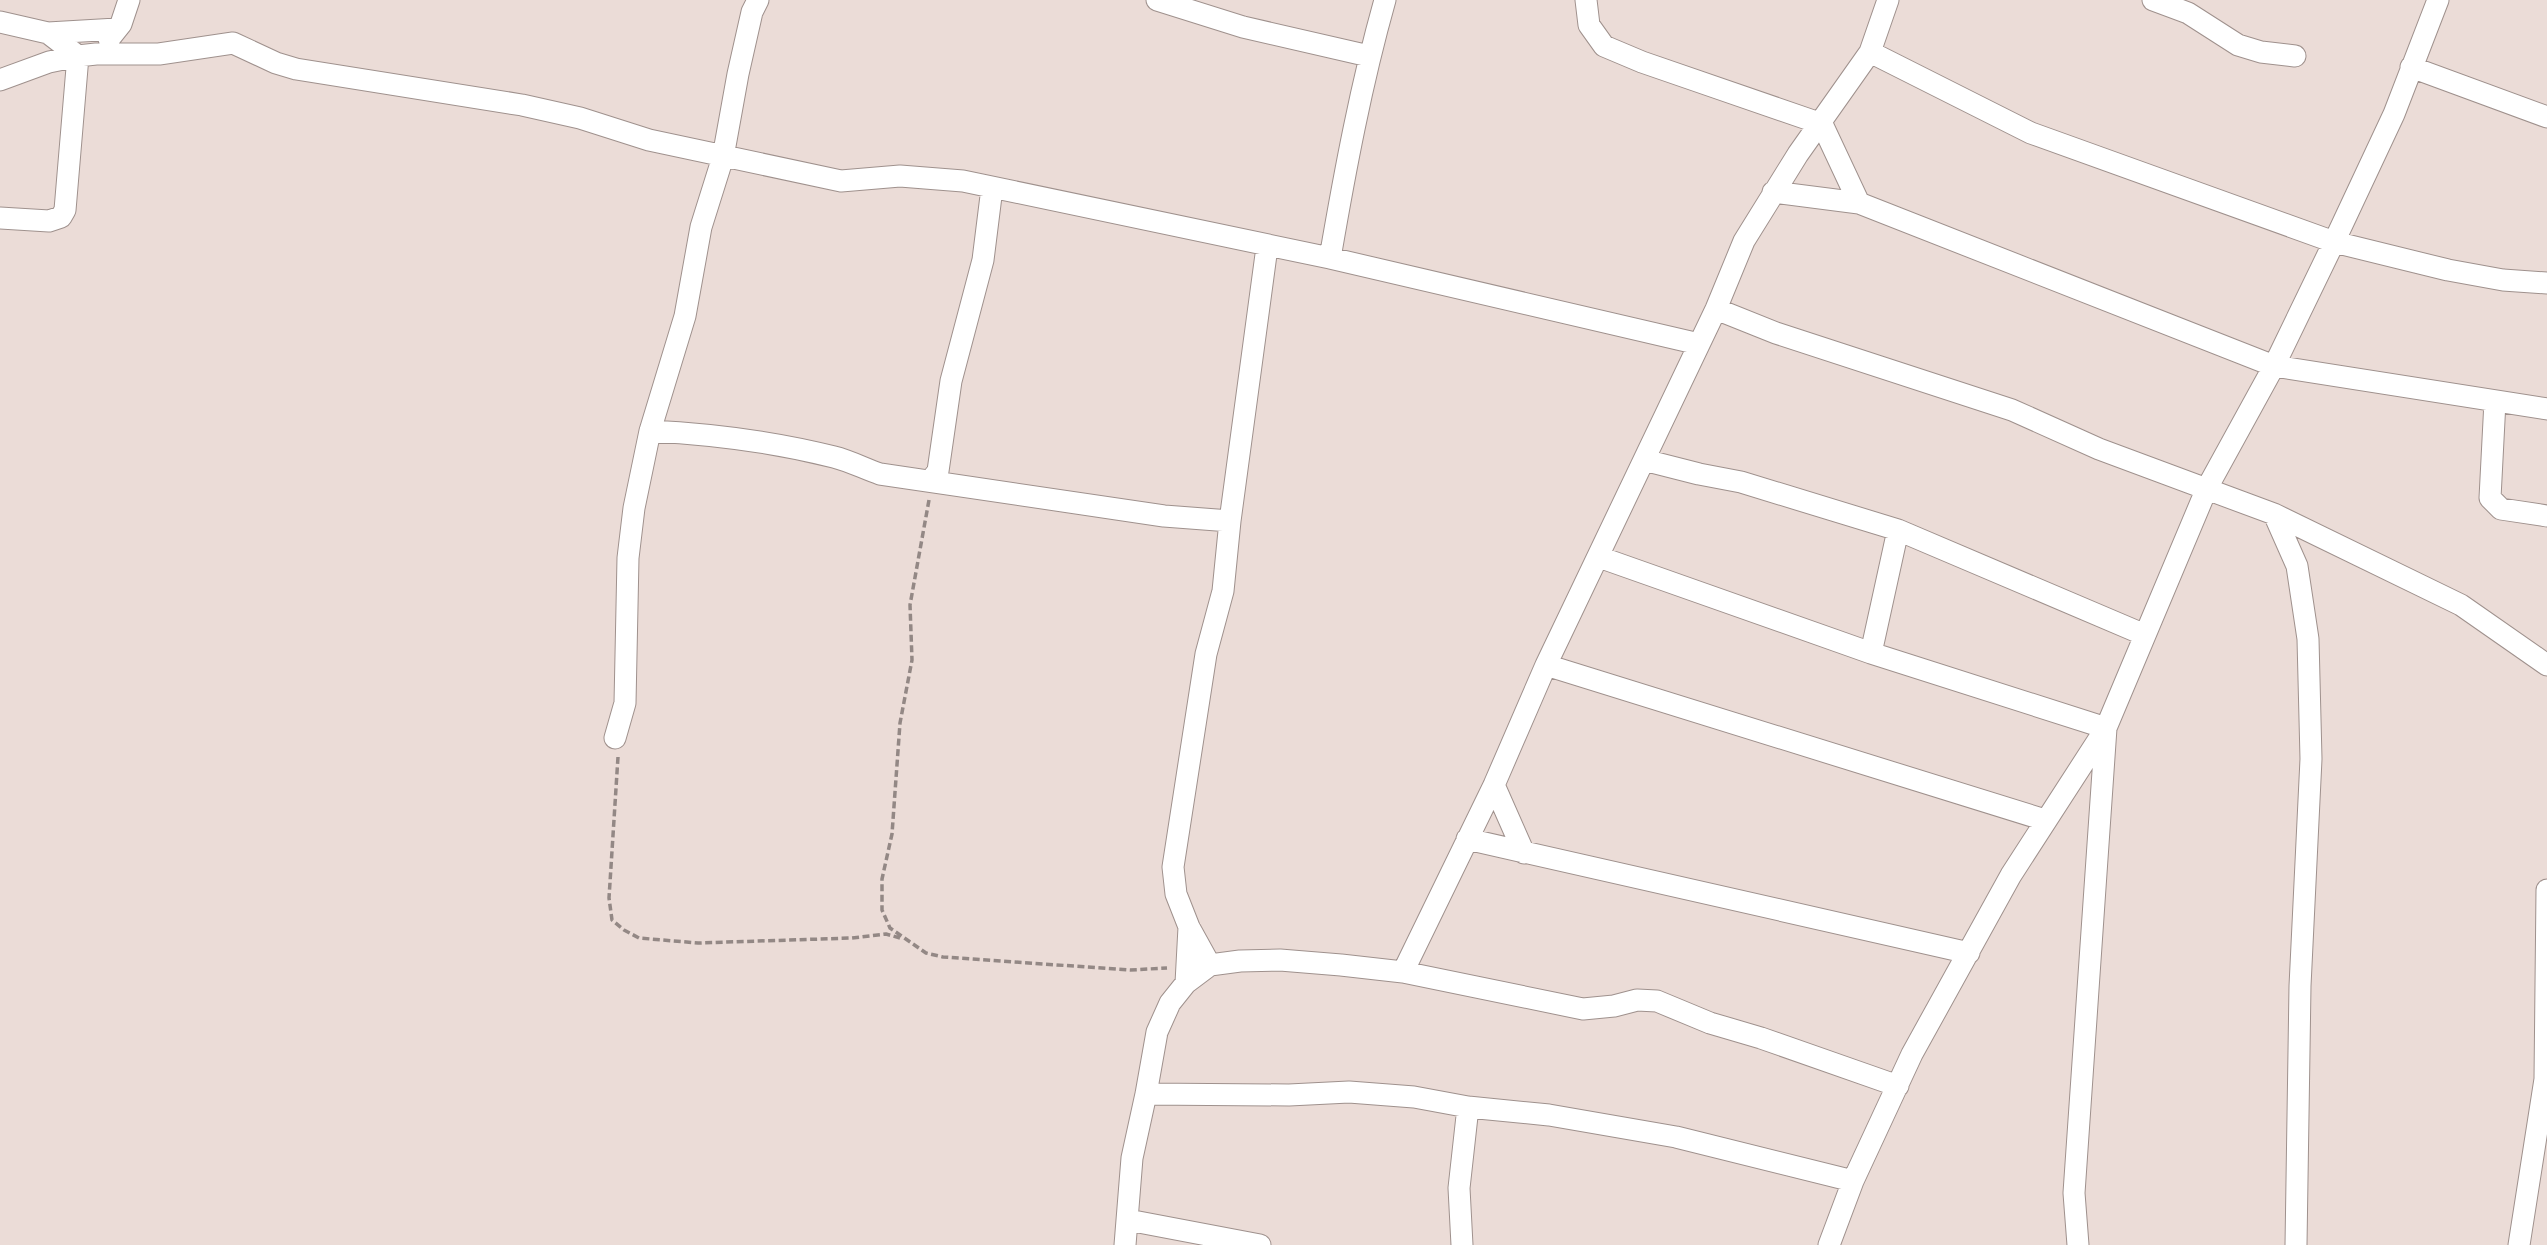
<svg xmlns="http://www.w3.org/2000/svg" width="2547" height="1245" font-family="Signika,sans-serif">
  <rect width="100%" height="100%" fill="#ebdcd7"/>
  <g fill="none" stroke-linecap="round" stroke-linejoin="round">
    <g stroke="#9f918d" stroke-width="23">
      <path id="minor" d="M1157 0 1243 27 1369 56
        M1586 0 1589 25 1604 46 1642 62 1822 124 1859 203
        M2153 0 2188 13 2238 45 2261 52 2295 56
        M0 22 48 33 117 29
        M109 39 121 24 129 0
        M1870 52 2031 133 2334 242 2448 270 2503 280 2547 283
        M2411 67 2547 117
        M0 80 49 62 78 56 96 54H159L233 43 276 63 296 69 522 105 580 118 649 140 841 181 900 176 963 181 1330 258 1699 344
        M1773 192 1859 203 2274 366 2547 409
        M0 218 49 221 61 217 65 210 78 56 48 33
        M1330 258C1345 171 1361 85 1385 0
        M1716 309 1776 333 2012 410 2099 449 2274 514 2461 605 2547 665
        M2495 401 2490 498 2501 509 2547 516
        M650 431C712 434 774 442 834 457 850 461 865 469 880 474L1164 516 1230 521
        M1644 460 1699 474 1741 482 1898 530 2145 635
        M931 480 938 471 951 381 983 260 992 188
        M2274 514 2297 566 2308 639 2311 759 2300 986 2296 1245
        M1599 557 1871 653 2106 728 2074 1193 2078 1245
        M1871 653 1898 530
        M1546 665 2045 820
        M615 738 625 703 628 558 634 508 650 431 685 316 701 227 723 157 738 74 752 12 758 0
        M1494 785 1524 853
        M1467 839 1969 953
        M1210 965 1189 927 1176 894 1173 867 1206 654 1223 591 1230 521 1267 247
        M1403 972 1494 785 1546 665 1716 309 1744 241 1798 154 1870 52 1888 0
        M1186 983 1189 927
        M1146 1094 1289 1095 1349 1092 1414 1097 1468 1107 1549 1115 1676 1137 1853 1181
        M1128 1220 1260 1245
        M1125 1245 1132 1158 1146 1094 1157 1032 1170 1003 1186 983 1210 965 1240 961 1280 960 1341 965 1403 972 1583 1009 1614 1006 1637 1000 1657 1001 1710 1023 1761 1038 1898 1086
        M1462 1245 1459 1188 1468 1107
        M1829 1245 1853 1181 1912 1054 2011 875 2106 728 2207 488 2274 366 2334 242 2394 114 2438 0
        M2519 1245 2545 1079 2547 890"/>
    </g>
    <path stroke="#938885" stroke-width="3.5" stroke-dasharray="7 3.5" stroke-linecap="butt" d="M929 500 910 605 912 660 900 723 892 834 882 879V910L890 928 926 953 943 957 1130 970 1167 968
      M618 757 609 898 612 920 624 930 639 938 698 943 852 938 886 934 900 938"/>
    <use href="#minor" stroke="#fff" stroke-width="21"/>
  </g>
</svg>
